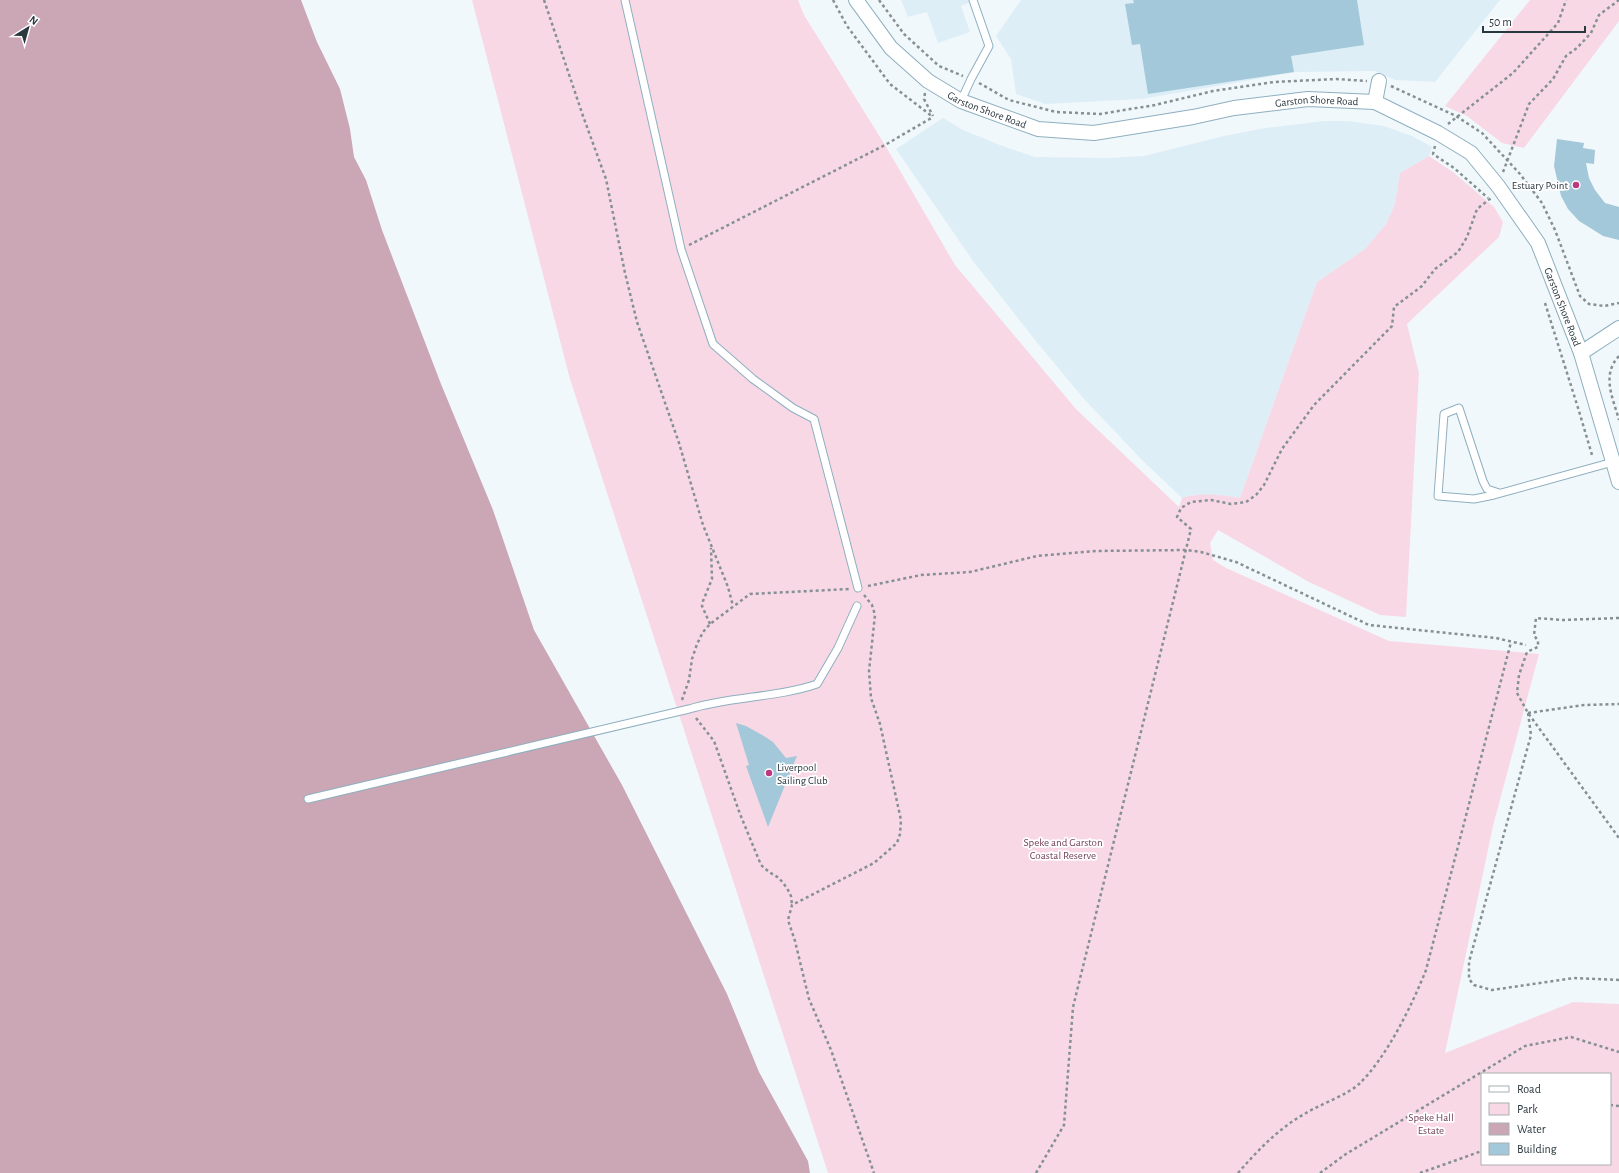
<svg xmlns="http://www.w3.org/2000/svg" width="1619" height="1173" font-family="'Alegreya Sans',sans-serif">
  <rect width="100%" height="100%" fill="#f1f8fb"/>
  <path fill="#ddeef6" d="M901 0H975L961 6 970 32 938 43 927 12 908 17Z
    M1021 0H1500L1435 82 1395 80 1375 71 1296 72 1142 99 1045 104 1016 94 1011 59 996 36Z
    M943 118 963 130 1000 145 1035 157 1108 158 1144 156 1224 136 1265 128 1324 121H1348L1384 126 1412 136 1432 147 1429 156 1400 173 1395 204 1386 224 1365 249 1317 282 1240 498 1213 495H1192L1182 498 1142 460 1084 399 1035 340 973 261 896 149Z"/>
  <path fill="#f9d8e5" fill-rule="evenodd" d="M472 0H798L804 15 885 145 955 265 1076 409 1179 507 1182 498C1201 492 1221 495 1240 498L1317 282 1365 249 1386 224 1395 204 1400 173 1429 156 1453 172 1494 207 1503 222 1499 237 1407 324 1419 373 1406 617 1380 615 1309 582 1218 530 1210 543 1213 560 1226 568 1389 641 1539 654 1493 826 1445 1053 1573 1002 1619 1004V1173H828L570 379ZM1482 1074H1610V1164H1482Z
    M1530 0H1619V21L1524 148 1502 143 1467 116 1445 106Z"/>
  <path fill="#cba6b5" d="M0 0H301L317 42 340 89 350 129 354 157 366 180 382 230 441 384 493 510 534 630 622 785 727 994 759 1072 808 1161 810 1173H0Z"/>
  <path fill="#a3c8d9" d="M1133 0H1357L1364 45 1291 56 1294 72 1148 94 1140 44 1132 45 1125 4 1134 3Z
    M1557 139 1584 143 1583 148 1595 150 1594 164 1586 163 1589 178 1595 190 1605 203 1619 207V240L1603 236 1592 229 1579 221 1568 209 1561 196 1554 166Z
    M736 723 746 726 764 736 773 742 786 758 797 756 768 827 746 766 749 765Z"/>
  <g fill="none" stroke-linecap="round" stroke-linejoin="round">
    <g stroke="#8eafbf" stroke-width="9">
      <path id="lane" d="M625 0 681 249 713 344 753 379 793 408 814 419 858 588
        M961 101 971 79 989 46 973 0
        M1499 493 1487 489 1483 481 1459 408 1444 414 1438 496 1474 499 1494 495 1613 462
        M308 799 689 709C731 696 776 698 817 684L838 648 857 606"/>
    </g>
    <g stroke="#8eafbf" stroke-width="16">
      <g id="street">
        <path id="s1" d="M856 0 891 48 928 81 961 101 1038 129 1094 133 1193 117 1234 108 1308 99 1375 102 1438 133 1471 153 1498 186 1538 243 1581 353 1619 482"/>
        <path d="M1375 102 1379 81"/>
        <path d="M1581 353 1619 328"/>
      </g>
    </g>
    <path stroke="#859095" stroke-width="2.5" stroke-dasharray="3 3" stroke-linecap="butt" d="M544 0 583 116 606 179 625 273 637 322 679 443 703 525 728 587 733 606
      M833 0 847 26 890 84 933 117
      M879 0 904 34 939 66 963 76
      M979 83 1009 100 1056 112 1100 114 1155 105 1213 91 1274 82 1336 79 1367 81
      M1391 86 1456 116 1482 133 1520 174 1542 203 1555 230 1580 296 1589 304 1604 306 1619 303
      M925 93 924 99 933 116
      M1448 124 1513 73 1558 23 1566 0
      M1435 146 1433 154 1454 168 1488 198
      M1503 172 1529 104 1553 79 1566 56 1577 48 1591 33 1599 15 1619 0
      M689 245 885 145 933 117
      M1545 303 1579 411 1592 455
      M1619 356C1601 375 1613 398 1619 420
      M868 586 921 575 970 572 1037 556 1096 551 1187 550 1201 552 1236 562 1369 625 1496 638 1526 645
      M864 595 872 605 875 615 869 671 871 698 880 724 901 820 900 834 897 843 874 863 792 905 788 920 795 941 809 999 831 1050 874 1173
      M1619 618 1562 620 1536 618 1534 635 1538 641V647L1527 652 1519 675 1517 693 1528 713 1619 838
      M710 624 702 606 703 601 712 579 711 548
      M682 700 689 680 692 659 697 644 703 632 710 624 750 594 849 589
      M1528 713 1531 735 1469 962V979L1474 985 1492 990 1574 978 1619 980
      M1528 713 1584 705 1619 704
      M696 718 714 741 740 814 761 865 769 872 779 878 787 888 791 896 792 905
      M1610 1105 1619 1106
      M1036 1173 1064 1125 1073 1007 1191 529 1177 517 1181 508 1191 502 1211 500 1231 504 1246 502 1256 495 1264 485 1282 449 1314 405 1392 326 1394 307 1422 286 1435 269 1458 252 1467 237 1477 209 1491 198
      M1238 1173C1258 1150 1279 1128 1306 1113 1321 1104 1347 1095 1359 1084 1387 1057 1412 1005 1426 970L1511 642
      M1320 1173 1346 1154 1525 1046 1571 1037 1619 1052
      M1420 1173 1482 1151"/>
    <use href="#lane" stroke="#fff" stroke-width="7"/>
    <use href="#street" stroke="#fff" stroke-width="14"/>
  </g>
  <g fill="#bd397f" stroke="#fff" stroke-width="1.5">
    <circle cx="1576" cy="185" r="4"/>
    <circle cx="769" cy="773" r="4"/>
  </g>
  <g text-anchor="middle" dominant-baseline="central" stroke-width="3.5" stroke-linejoin="round" paint-order="stroke">
    <g font-size="11" fill="#29373e" stroke="#fff">
      <text stroke="none"><textPath href="#s1" startOffset="511">Garston Shore Road</textPath></text>
      <text stroke="none"><textPath href="#s1" startOffset="175">Garston Shore Road</textPath></text>
      <text stroke="none"><textPath href="#s1" startOffset="859">Garston Shore Road</textPath></text>
    </g>
    <g font-size="11" fill="#29373e" stroke="#fff" text-anchor="end">
      <text x="1568" y="185">Estuary Point</text>
      <text x="777" y="767" text-anchor="start">Liverpool<tspan x="777" dy="13">Sailing Club</tspan></text>
    </g>
    <g font-size="11" fill="#723f56" stroke="#fff">
      <text x="1063" y="842">Speke and Garston<tspan x="1063" dy="13">Coastal Reserve</tspan></text>
      <text x="1431" y="1117">Speke Hall<tspan x="1431" dy="13">Estate</tspan></text>
    </g>
  </g>
  <rect x="1481" y="1073" width="130" height="92" fill="#ffffff" stroke="#a9afb2"/>
  <rect x="1489" y="1086" width="20" height="6" fill="#ffffff" stroke="#a9afb2"/>
  <text x="1517" y="1093" font-size="12" fill="#29373e">Road</text>
  <rect x="1489" y="1103" width="20" height="12" fill="#f9d8e5" stroke="#a9afb2"/>
  <text x="1517" y="1113" font-size="12" fill="#29373e">Park</text>
  <rect x="1489" y="1123" width="20" height="12" fill="#cba6b5" stroke="#a9afb2"/>
  <text x="1517" y="1133" font-size="12" fill="#29373e">Water</text>
  <rect x="1489" y="1143" width="20" height="12" fill="#a3c8d9" stroke="#a9afb2"/>
  <text x="1517" y="1153" font-size="12" fill="#29373e">Building</text>
  <g transform="translate(28 28) rotate(37)" stroke="#ffffff" stroke-width="3" paint-order="stroke">
  <path d="M0-3L7 15L0 10L-7 15Z" fill="#29373e"/>
  <text y="-6" font-size="11" font-weight="bold" text-anchor="middle" fill="#29373e">N</text>
  </g>
  <path d="M1483 26v6h102v-6" fill="none" stroke="#29373e" stroke-width="2"/>
  <text x="1489" y="26" font-size="12" fill="#29373e" stroke="#ffffff" stroke-width="3" paint-order="stroke">50 m</text>
</svg>
